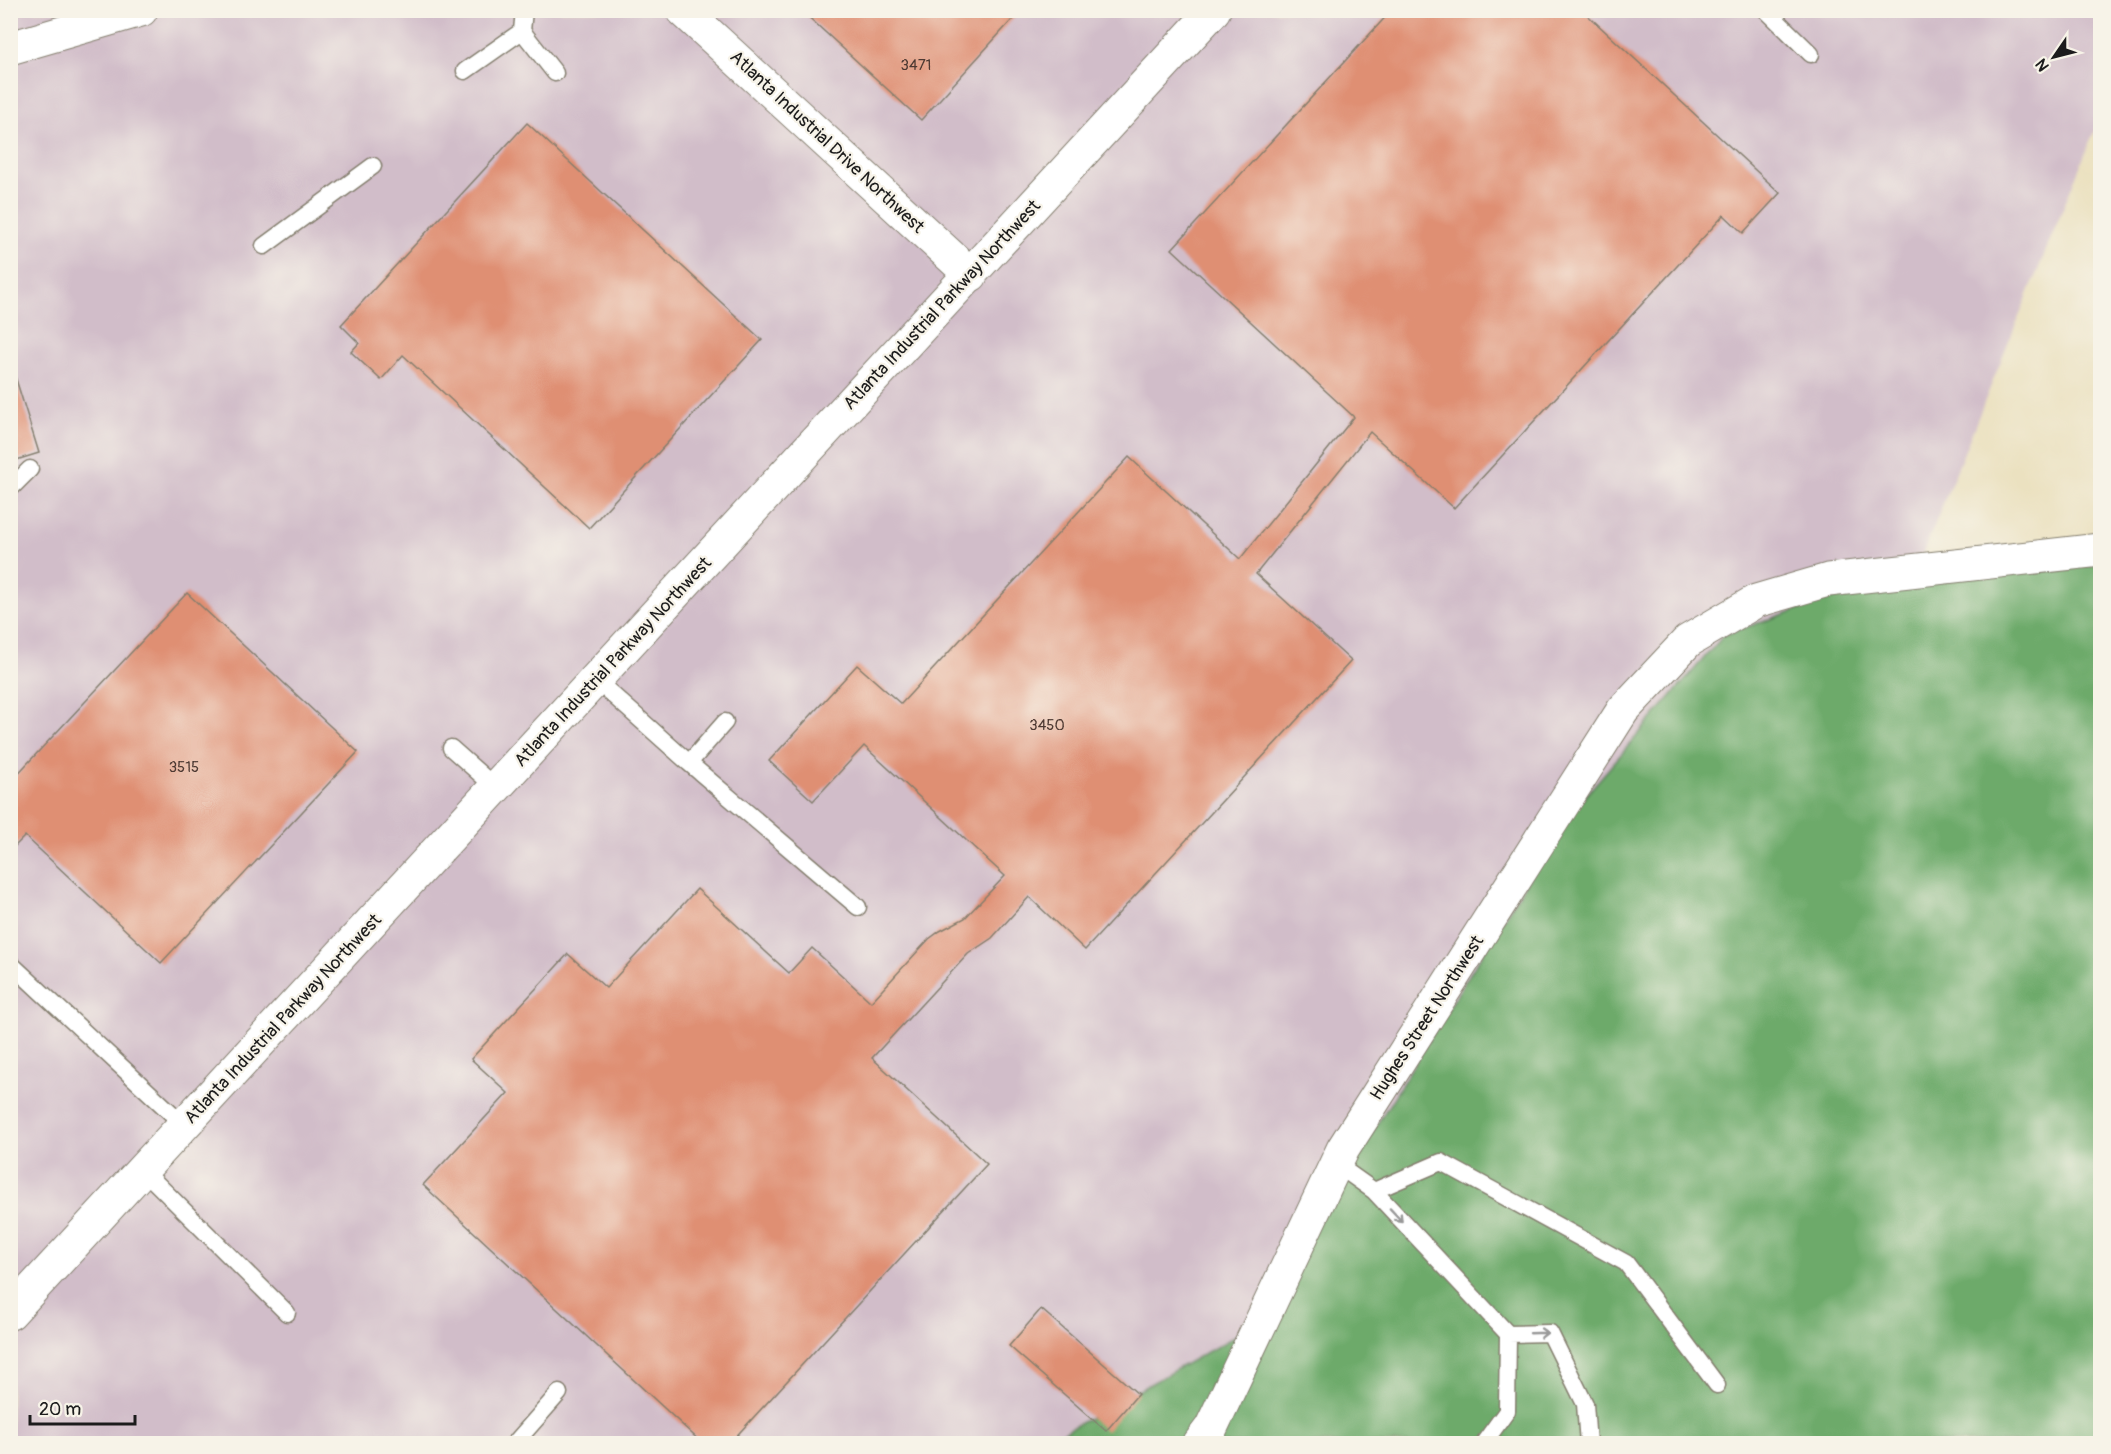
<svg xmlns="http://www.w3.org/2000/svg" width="2111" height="1454" font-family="Pangolin,sans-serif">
  <rect width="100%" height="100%" fill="#f7f3e8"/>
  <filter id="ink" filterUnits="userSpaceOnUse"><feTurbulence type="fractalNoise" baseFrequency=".0167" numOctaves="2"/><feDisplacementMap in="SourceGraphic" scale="12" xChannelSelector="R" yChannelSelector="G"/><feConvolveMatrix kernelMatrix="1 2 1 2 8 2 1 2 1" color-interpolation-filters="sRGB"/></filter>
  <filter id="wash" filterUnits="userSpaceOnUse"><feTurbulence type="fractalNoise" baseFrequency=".008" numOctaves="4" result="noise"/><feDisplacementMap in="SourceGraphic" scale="24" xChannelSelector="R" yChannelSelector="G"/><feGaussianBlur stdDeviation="1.35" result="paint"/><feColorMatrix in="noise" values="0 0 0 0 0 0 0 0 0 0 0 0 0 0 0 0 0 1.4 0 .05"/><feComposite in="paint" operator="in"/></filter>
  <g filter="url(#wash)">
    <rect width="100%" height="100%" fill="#ebe1c0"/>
    <path fill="#d1bdc9" d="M10 11H2100V117L1917 568 1724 635 1252 1327 1043 1443H11Z"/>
    <path fill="#6daa6b" stroke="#446344" stroke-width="1.5" d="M2100 565V1443L1043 1444 1252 1327 1566 818 1724 635 1917 568Z"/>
    <g id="blocks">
      <path fill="#df8f73" d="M801 10H1021L921 120Z
        M1392 10H1582L1780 193 1743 233 1724 215 1454 508 1370 432 1256 574 1351 661 1085 950 1029 897 992 938 968 954 872 1058 987 1164 729 1444H703L423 1185 508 1093 471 1059 568 954 606 988 697 889 789 973 812 948 871 1002 929 939 940 931 965 918 1005 876 864 746 813 801 769 761 857 665 901 704 1129 457 1240 559 1354 417 1172 249Z
        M527 123 762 340 589 528 403 355 381 380 351 352 359 343 341 325Z
        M10 360 39 453 10 462Z
        M187 593 358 752 161 963 25 836 10 851V782Z
        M1041 1309 1138 1394 1106 1431 1009 1346Z"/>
    </g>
  </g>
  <g filter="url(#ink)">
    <use href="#blocks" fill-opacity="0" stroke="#847e6e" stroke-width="1.5"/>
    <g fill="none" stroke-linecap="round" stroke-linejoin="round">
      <g stroke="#847e6e" stroke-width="19">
        <path id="service" d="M524 10 522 31 555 73
          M1766 10 1811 54
          M465 71 522 31
          M264 246 373 166
          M10 489 30 469
          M596 680 689 763 858 907
          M451 748 496 788
          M689 763 725 722
          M10 963 184 1125
          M1336 1164 1374 1191 1508 1334 1550 1333 1585 1404 1588 1444
          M143 1170 287 1313
          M1374 1191 1441 1162 1626 1263 1717 1385
          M514 1444 559 1393
          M1483 1444 1507 1411 1508 1334"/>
      </g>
      <g stroke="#847e6e" stroke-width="35">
        <path id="minor" d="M683 10 971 275
          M10 48 141 10
          M10 1313 1214 10
          M1199 1444 1211 1428 1343 1149 1623 710 1688 641 1756 601 1828 580 2100 550"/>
      </g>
      <use href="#service" stroke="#fff" stroke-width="16"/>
      <use href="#minor" stroke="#fff" stroke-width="33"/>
    </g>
    <defs><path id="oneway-shaft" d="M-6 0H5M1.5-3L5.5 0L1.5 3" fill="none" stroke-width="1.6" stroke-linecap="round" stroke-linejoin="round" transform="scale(1.5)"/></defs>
    <g stroke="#999">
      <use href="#oneway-shaft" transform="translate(1396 1215) rotate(47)"/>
      <use href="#oneway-shaft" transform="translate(1539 1333) rotate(-2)"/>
    </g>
  </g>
  <g text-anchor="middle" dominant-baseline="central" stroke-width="4.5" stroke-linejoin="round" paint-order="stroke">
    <g font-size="15" fill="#4d3932">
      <text x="916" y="65">3471</text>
      <text x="1047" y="725">3450</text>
      <text x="184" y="767">3515</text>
    </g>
    <g font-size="18" fill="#1c1c1c" stroke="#f7f3e8">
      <text transform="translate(827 142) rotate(43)">Atlanta Industrial Drive Northwest</text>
      <text transform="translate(942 305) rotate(-47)">Atlanta Industrial Parkway Northwest</text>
      <text transform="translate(613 662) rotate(-47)">Atlanta Industrial Parkway Northwest</text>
      <text transform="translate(1427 1018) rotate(-57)">Hughes Street Northwest</text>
      <text transform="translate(283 1019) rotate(-47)">Atlanta Industrial Parkway Northwest</text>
    </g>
  </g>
  <rect width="2111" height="1454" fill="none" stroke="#f7f3e8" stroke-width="36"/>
  <g transform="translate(2054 57) rotate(235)" stroke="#f7f3e8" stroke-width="4.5" paint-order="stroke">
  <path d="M0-4.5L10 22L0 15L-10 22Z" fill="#1c1c1c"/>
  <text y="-9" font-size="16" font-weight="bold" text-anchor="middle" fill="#1c1c1c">N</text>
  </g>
  <path d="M30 1415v9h105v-9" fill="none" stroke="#1c1c1c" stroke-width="3"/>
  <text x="39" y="1415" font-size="18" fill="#1c1c1c" stroke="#f7f3e8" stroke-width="4.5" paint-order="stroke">20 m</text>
</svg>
